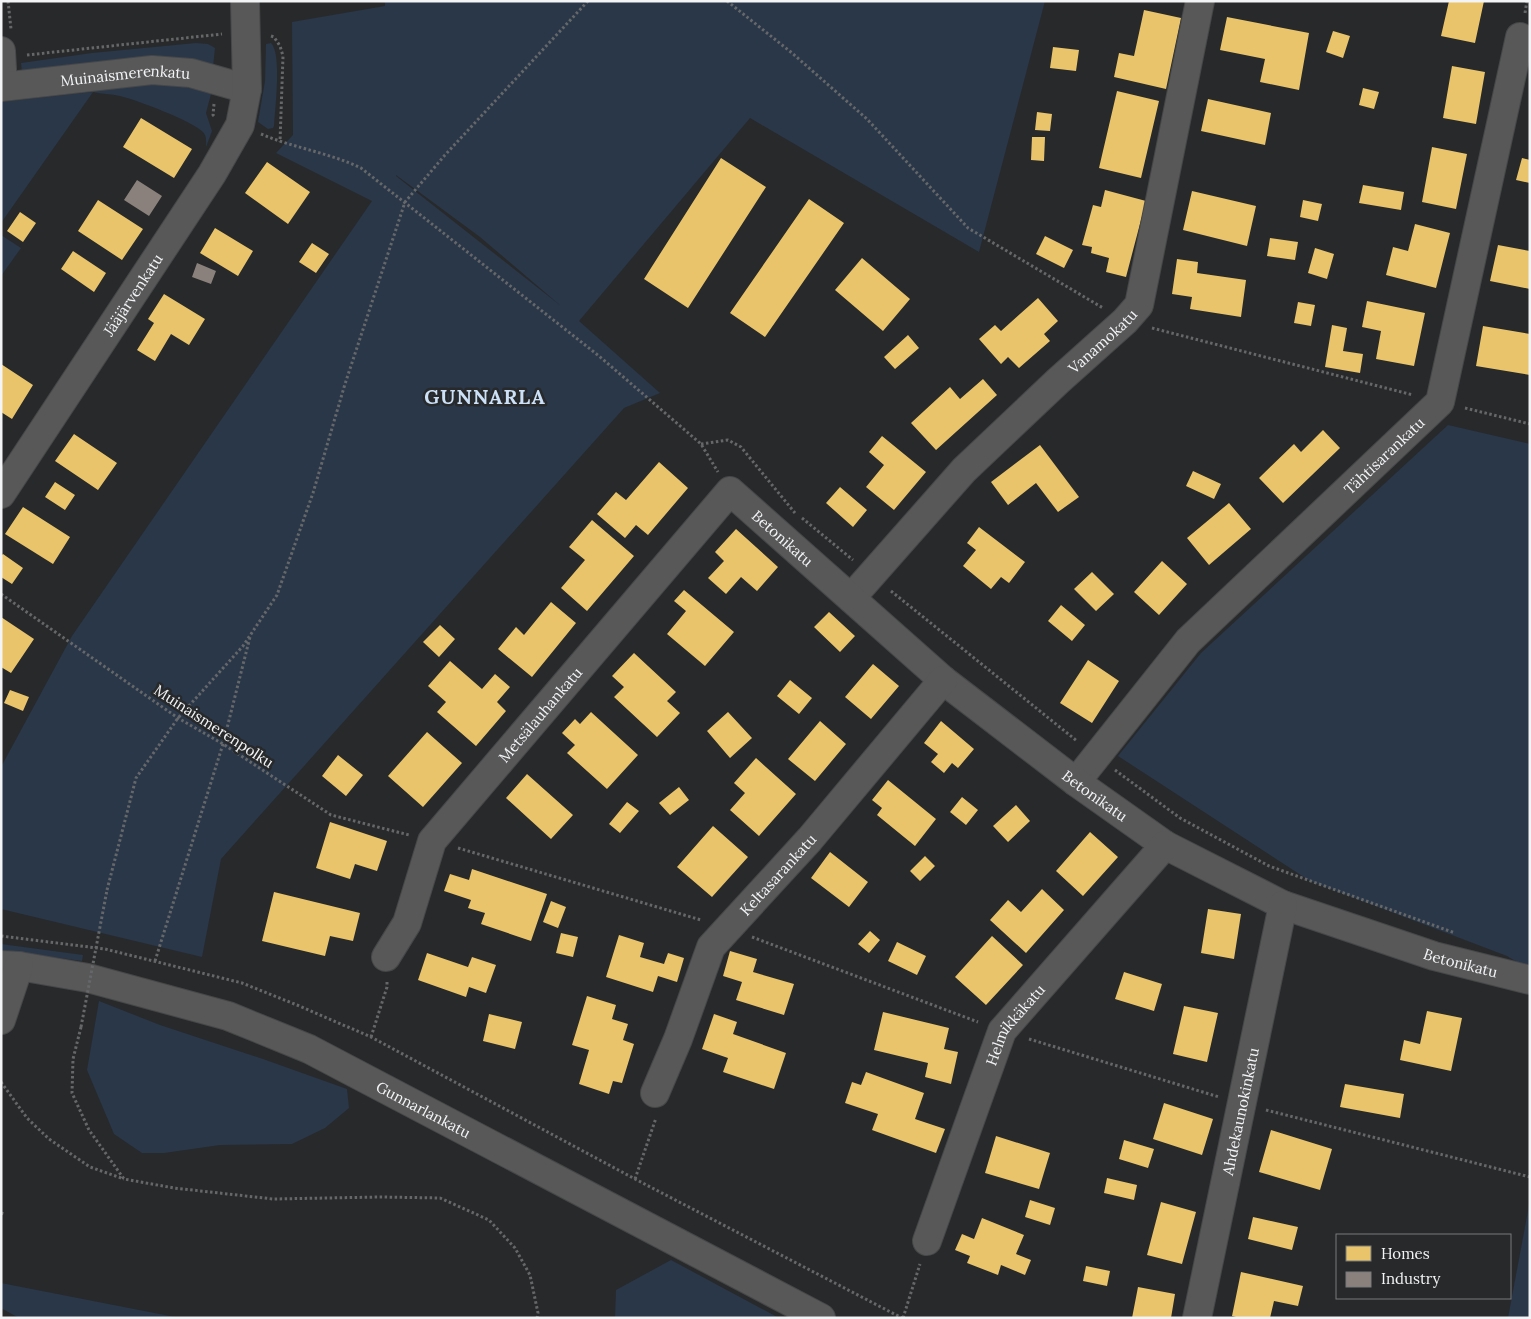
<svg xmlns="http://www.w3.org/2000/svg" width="1531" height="1319" font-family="Lora,serif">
  <rect width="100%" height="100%" fill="#28292a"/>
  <path fill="#293749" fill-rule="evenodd" d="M385 1H1045L979 252 750 118 579 321 660 393 624 408 221 859 202 957 1 909V767L72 636 372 201 276 153 293 135 292 22 385 6ZM396 175 480 237 561 306 396 176Z
    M196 43 208 44 215 48 213 67 22 72 21 63 92 53Z
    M271 43C282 54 275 108 274 126L273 128 268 129 258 122 265 81 266 44Z
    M161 83 207 91 211 94 206 113 212 131 206 147C206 142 207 136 203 132 192 121 137 100 120 96 111 94 102 94 93 92L1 223V102L92 92 99 88Z
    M1 235 21 248 1 276Z
    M1448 425 1530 444V970L1507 956 1310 881 1118 756 1201 653Z
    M1 944 83 955 82 961 1 950Z
    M99 1001 160 1025 263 1059 347 1089 349 1108 325 1128 292 1144 220 1145 164 1153H142L114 1134 87 1070Z
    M1530 1200V1318H1508Z
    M671 1260 779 1318H615L616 1290Z
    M1 1283 180 1318H19L1 1308Z"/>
  <path fill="#e9c46a" d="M1449 1H1484L1475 43 1441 36Z
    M1144 10 1181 18 1166 89 1114 77 1119 53 1134 56Z
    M1227 17 1309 33 1299 90 1260 82 1265 59 1220 50Z
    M1333 31 1350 36 1343 58 1326 52Z
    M1053 47 1079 50 1076 71 1050 68Z
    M1452 66 1485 72 1476 124 1443 118Z
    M1363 88 1379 92 1374 109 1359 105Z
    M1117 91 1159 101 1141 178 1099 168Z
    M1208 99 1271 113 1265 145 1201 131Z
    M1037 112 1052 114 1050 131 1035 130Z
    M141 118 192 149 174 178 123 147Z
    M1032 137H1045L1044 161 1031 160Z
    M1432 147 1467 154 1456 209 1422 202Z
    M721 158 766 187 688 308 644 279Z
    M1522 158 1530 160V183L1516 180Z
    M267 162 310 192 288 224 245 193Z
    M1363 185 1404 192 1401 210 1359 203Z
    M1105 190 1146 201 1126 277 1106 272 1109 258 1091 253 1092 247 1082 245 1093 205 1101 207Z
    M1192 191 1256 206 1247 246 1183 230Z
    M809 199 844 223 765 337 730 313Z
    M98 200 143 229 122 260 78 231Z
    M1303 200 1322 204 1318 221 1300 217Z
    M20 212 36 223 23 242 7 231Z
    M1415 224 1450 233 1436 288 1386 275 1393 247 1408 251Z
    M215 228 253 251 238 276 200 253Z
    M1045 236 1073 250 1064 268 1036 254Z
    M1270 238 1298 242 1295 260 1267 256Z
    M312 243 329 254 316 273 299 262Z
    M1498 245 1530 251V289L1490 281Z
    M1315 248 1334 254 1327 279 1308 273Z
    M73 251 106 273 94 292 61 269Z
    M862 258 910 299 883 331 835 290Z
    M1177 259 1198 262 1197 273 1246 280 1241 317 1190 309 1192 297 1172 294Z
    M164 294 205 319 189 345 171 334 155 361 137 350 154 323 148 319Z
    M1038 298 1058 321 1044 334 1050 341 1019 368 1008 357 1001 364 979 339 995 325 1001 331Z
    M1367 301 1425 313 1414 366 1376 359 1381 331 1362 327Z
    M1298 302 1315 305 1311 326 1294 323Z
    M1332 325 1347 328 1343 351 1363 354 1360 373 1325 367Z
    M1483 326 1530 334V375L1476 366Z
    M908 335 919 348 895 369 884 357Z
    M1 364 33 385 12 419 1 412Z
    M983 379 997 395 936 450 911 423 950 387 960 399Z
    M1323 430 1340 448 1283 503 1259 478 1294 444 1301 452Z
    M74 434 117 463 98 490 55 461Z
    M882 436 926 472 894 510 866 487 884 465 869 452Z
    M1040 445 1079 497 1058 512 1036 483 1008 505 991 482Z
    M659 462 688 488 648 535 636 525 625 538 597 514 616 492 626 500Z
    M1193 471 1221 484 1214 499 1186 486Z
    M55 482 75 495 65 510 45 497Z
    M840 487 867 510 853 527 826 503Z
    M1229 503 1251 529 1209 565 1187 538Z
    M23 507 70 537 53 564 5 534Z
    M592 520 634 556 587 611 561 588 585 560 569 547Z
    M979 527 1025 562 1009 583 1001 577 991 589 963 566 976 550 967 543Z
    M736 529 778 567 757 591 741 577 726 594 708 578 724 561 715 552Z
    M3 554 23 568 12 584 1 577V556Z
    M1162 561 1187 584 1159 615 1134 592Z
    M1092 572 1114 594 1096 611 1074 589Z
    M684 590 734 632 705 666 667 634 686 611 674 601Z
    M551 602 576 623 532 677 498 649 516 627 524 635Z
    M1061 605 1085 625 1072 641 1048 621Z
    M829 612 855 636 840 652 814 627Z
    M1 617 34 639 11 673 1 667Z
    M440 625 455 639 439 657 423 642Z
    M634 653 676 692 667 701 680 713 657 737 614 697 624 687 612 676Z
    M1088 660 1119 681 1092 723 1060 703Z
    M450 661 482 689 495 674 510 687 497 702 506 711 476 746 437 712 446 702 428 686Z
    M873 664 899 686 871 719 845 697Z
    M790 680 812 698 799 714 777 696Z
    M10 690 29 697 23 711 4 703Z
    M591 712 638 755 607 789 567 753 575 745 562 733 575 719 580 724Z
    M728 712 752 738 730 758 707 731Z
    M820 721 846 744 815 781 788 759Z
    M941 721 974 749 958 768 952 763 944 773 931 762 938 754 924 743Z
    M427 732 462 763 423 807 388 776Z
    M338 755 363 775 346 796 322 776Z
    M756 758 796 794 759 836 730 810 745 793 734 783Z
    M527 774 573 815 551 839 506 798Z
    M888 780 936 819 915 846 877 815 882 808 872 800Z
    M679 787 689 800 670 815 659 803Z
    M962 797 978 810 966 825 950 812Z
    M627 802 639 811 620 833 609 824Z
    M1016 805 1030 821 1008 842 993 826Z
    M330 822 387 841 377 871 355 864 350 879 316 868Z
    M713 826 748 857 712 897 677 867Z
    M1090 832 1118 857 1083 896 1056 871Z
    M830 852 868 882 849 907 811 878Z
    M925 856 935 866 920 881 910 871Z
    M472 869 547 894 531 941 481 924 485 913 468 908 471 900 444 891 450 874 469 880Z
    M1042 889 1064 910 1026 953 990 920 1008 900 1021 912Z
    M274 892 360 913 353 941 330 936 325 956 262 941Z
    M551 901 566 907 558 928 543 922Z
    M1208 909 1241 914 1234 959 1201 953Z
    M870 931 880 940 869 953 858 944Z
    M561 933 578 937 573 957 556 953Z
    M619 935 644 943 640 957 664 964 668 953 684 958 677 982 658 976 653 992 606 977Z
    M992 936 1023 965 986 1005 955 977Z
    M897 942 926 956 917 975 888 961Z
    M730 951 757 959 753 972 794 984 784 1015 736 1000 742 982 723 976Z
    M427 953 468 967 472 957 496 965 486 993 469 987 466 997 418 980Z
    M1124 972 1162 984 1154 1011 1115 999Z
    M587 996 616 1005 612 1019 628 1024 623 1040 634 1044 622 1083 613 1081 609 1094 579 1084 589 1050 572 1045Z
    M1184 1006 1218 1013 1207 1062 1173 1054Z
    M1427 1011 1462 1018 1451 1071 1400 1060 1404 1040 1420 1044Z
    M883 1012 949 1028 944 1049 958 1052 951 1084 925 1077 928 1063 874 1050Z
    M489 1014 522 1022 515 1049 483 1041Z
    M714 1014 737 1022 733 1034 786 1053 774 1089 723 1072 728 1058 702 1049Z
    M866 1072 924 1093 915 1119 945 1129 936 1153 872 1130 878 1114 845 1103 852 1082 861 1085Z
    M1345 1084 1404 1094 1400 1118 1340 1107Z
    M1164 1103 1213 1119 1202 1155 1153 1139Z
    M1271 1130 1332 1149 1320 1190 1259 1172Z
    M996 1136 1050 1153 1039 1189 985 1173Z
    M1124 1140 1154 1149 1148 1168 1119 1159Z
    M1107 1178 1137 1185 1134 1200 1104 1193Z
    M1030 1200 1055 1208 1050 1225 1025 1217Z
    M1161 1202 1196 1212 1182 1264 1147 1255Z
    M1253 1217 1298 1227 1292 1250 1248 1239Z
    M982 1218 1024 1235 1016 1254 1031 1260 1025 1275 1001 1265 998 1275 967 1263 970 1256 955 1250 962 1234 974 1239Z
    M1086 1266 1110 1271 1107 1286 1083 1281Z
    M1241 1272 1303 1286 1298 1306 1274 1301 1270 1318H1240L1232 1316Z
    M1138 1287 1175 1294 1171 1318H1132Z"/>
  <path fill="#8a817c" d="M137 180 162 196 149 216 124 200Z
    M197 263 216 271 211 284 192 277Z"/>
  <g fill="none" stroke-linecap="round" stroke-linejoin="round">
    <g stroke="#464748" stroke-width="30">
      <g id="minor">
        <path d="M1 51 3 86"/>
        <path id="s1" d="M1 87 152 70 191 73 247 89"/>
        <path id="s2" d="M1 494 212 174 240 125 247 89 245 1"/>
        <path id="s3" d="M851 598 964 470 1058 381 1125 321 1139 305 1200 1"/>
        <path id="s4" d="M1076 782 1188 641 1440 402 1520 37"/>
        <path id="s5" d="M386 957 407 923 432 841 730 491 943 680 1076 782 1165 845 1283 905 1434 956 1530 980"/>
        <path id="s6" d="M1 965 19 966 88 978 228 1016 309 1049 821 1318"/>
        <path d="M1 1020 19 966"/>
        <path id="s7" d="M655 1093 678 1039 711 947 810 839 943 680"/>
        <path id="s8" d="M927 1241 1002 1031 1165 845"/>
        <path id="s9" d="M1197 1318 1283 905"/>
      </g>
    </g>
    <path stroke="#666768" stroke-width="3" stroke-dasharray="2.5 2.5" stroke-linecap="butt" d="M8 1 11 29
      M727 1 792 53 867 119 968 228 1103 308
      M1525 13 1527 1
      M271 36 274 37 280 46 283 56 280 142
      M27 55 222 34
      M214 104 213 115 215 117
      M261 134C294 148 330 153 361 168L599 356 701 444 718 472
      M1152 328 1413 395
      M1465 408 1530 424
      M701 444 728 440 741 447 795 513
      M802 518 853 560
      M891 591 1077 741
      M1 594 178 718 223 744 331 815 409 835
      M1115 770 1180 818 1269 866 1455 933
      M458 848 701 920
      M107 890 136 778 178 718 243 646 277 595 313 493 345 384 405 202 445 155 588 1
      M1 936 105 949 242 983 297 1005 371 1037 635 1179 902 1318
      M752 937 978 1022
      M155 961 223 744 250 637
      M81 1027 73 1059 72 1093 89 1130 124 1179 174 1188 273 1199 380 1197 440 1198 489 1220 515 1248 530 1275 538 1313 537 1318
      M371 1037 387 987V980
      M1029 1039 1219 1097
      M1 1082 27 1118 49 1139 90 1167 124 1179
      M1266 1110 1530 1177
      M635 1179 656 1118
      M1 1213 4 1214
      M903 1318 920 1264"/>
    <use href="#minor" stroke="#585859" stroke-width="28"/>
    <path stroke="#666768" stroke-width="3" stroke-dasharray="2.5 2.5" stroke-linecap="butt" d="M81 1027 107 890"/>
  </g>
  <g text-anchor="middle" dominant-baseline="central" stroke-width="5" stroke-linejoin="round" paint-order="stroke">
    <g font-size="15" fill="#f3f4f6" stroke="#27292b">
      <text stroke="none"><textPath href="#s1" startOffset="125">Muinaismerenkatu</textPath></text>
      <text stroke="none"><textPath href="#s2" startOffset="239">Jääjärvenkatu</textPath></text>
      <text stroke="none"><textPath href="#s3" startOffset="360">Vanamokatu</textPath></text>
      <text stroke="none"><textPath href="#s4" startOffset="450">Tähtisarankatu</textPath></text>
      <text stroke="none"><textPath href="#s5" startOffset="656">Betonikatu</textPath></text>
      <text stroke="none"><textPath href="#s5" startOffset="292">Metsälauhankatu</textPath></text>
      <text transform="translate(214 726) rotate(33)">Muinaismerenpolku</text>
      <text stroke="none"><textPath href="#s5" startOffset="1061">Betonikatu</textPath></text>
      <text stroke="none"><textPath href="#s7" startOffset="255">Keltasarankatu</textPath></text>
      <text stroke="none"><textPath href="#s5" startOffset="1466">Betonikatu</textPath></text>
      <text stroke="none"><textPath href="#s8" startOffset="235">Helmikkäkatu</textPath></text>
      <text stroke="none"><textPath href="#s6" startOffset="450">Gunnarlankatu</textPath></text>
      <text stroke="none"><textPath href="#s9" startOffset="211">Ahdekaunokinkatu</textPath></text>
    </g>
    <g font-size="20" font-weight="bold" letter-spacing="1" fill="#cce0f8" stroke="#27292b">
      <text x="485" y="396">GUNNARLA</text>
    </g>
  </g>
  <rect width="1531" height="1319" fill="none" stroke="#f3f4f6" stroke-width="5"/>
  <rect x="1336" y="1234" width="175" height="65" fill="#27292b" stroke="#797a7c"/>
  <rect x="1346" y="1246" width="25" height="15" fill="#e9c46a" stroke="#797a7c"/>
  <text x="1381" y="1259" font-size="15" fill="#f3f4f6">Homes</text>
  <rect x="1346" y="1272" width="25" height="15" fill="#8a817c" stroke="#797a7c"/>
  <text x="1381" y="1284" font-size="15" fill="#f3f4f6">Industry</text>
</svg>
